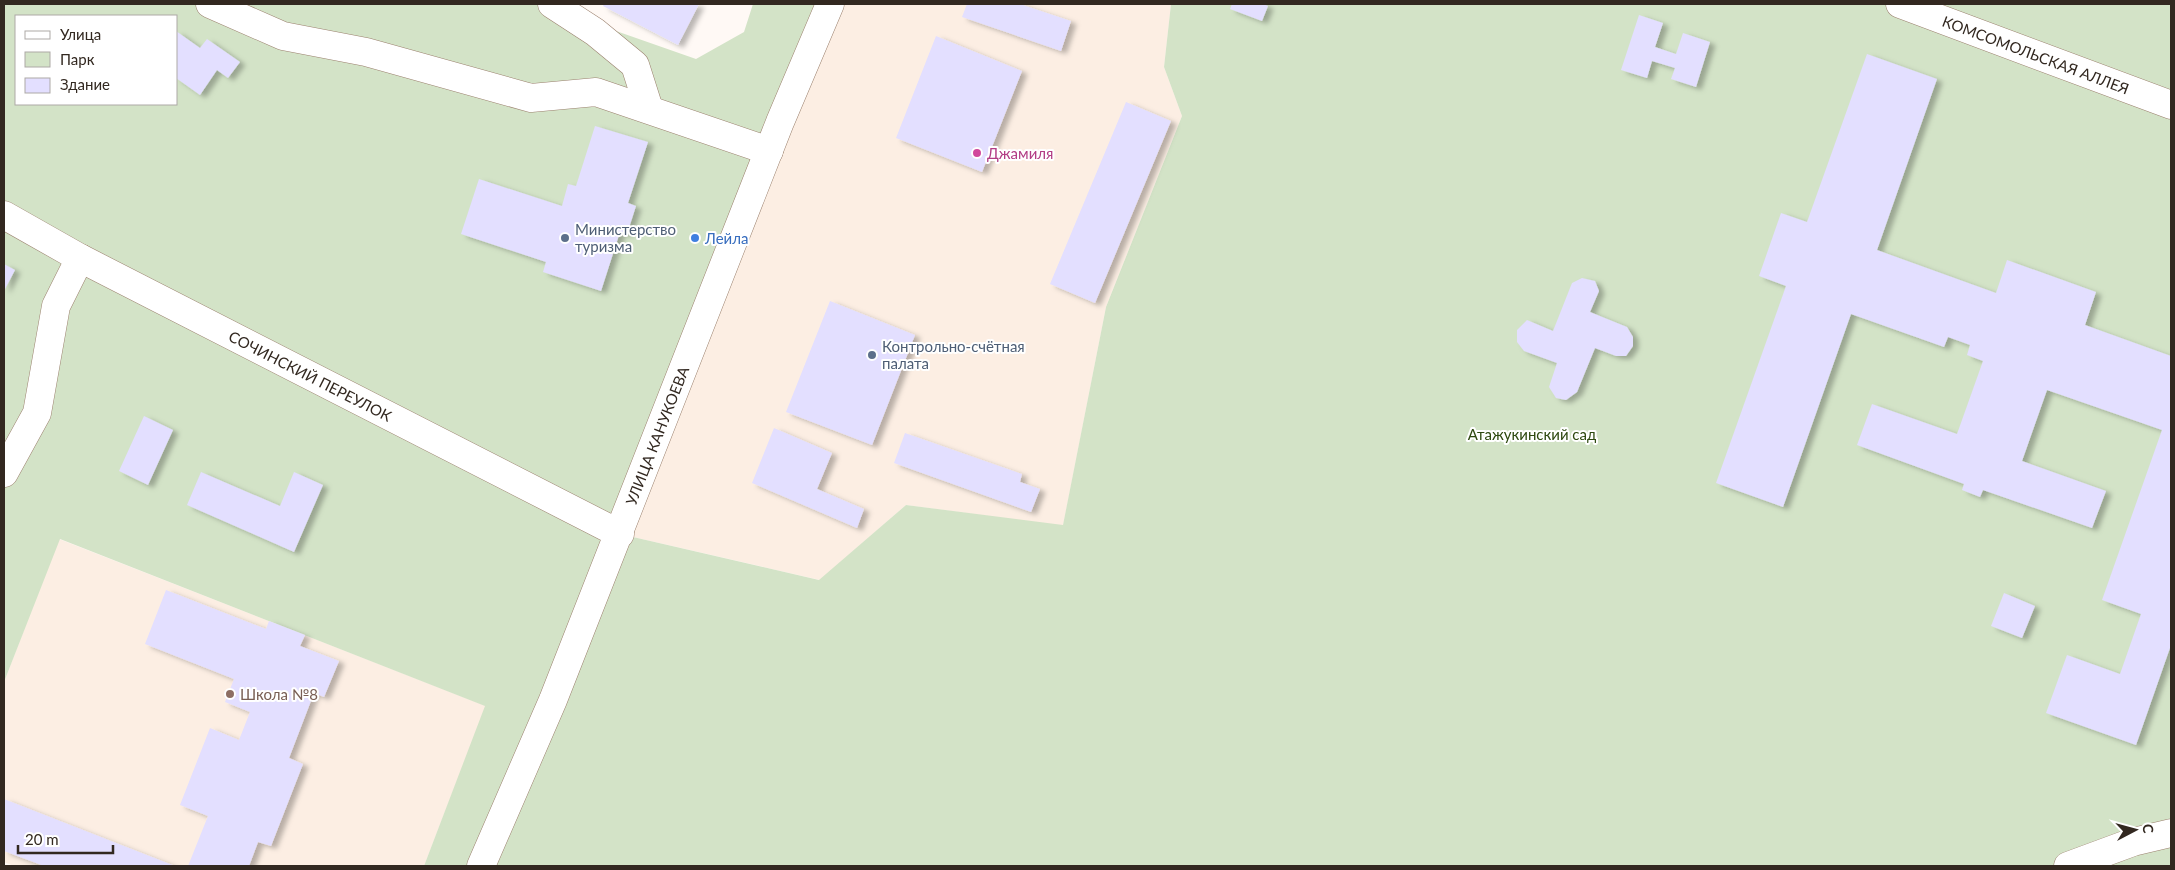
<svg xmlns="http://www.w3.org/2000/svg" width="2175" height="870" font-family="Lato,sans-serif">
  <defs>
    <filter id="shadow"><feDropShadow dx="5.5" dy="3" stdDeviation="2.5" flood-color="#0004"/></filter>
  </defs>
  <rect width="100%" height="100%" fill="#fff9f5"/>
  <path fill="#fceee3" d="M830 4H1171L1164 67 1182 116 1106 307 1063 526 906 505 820 580 620 534Z
    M59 539 486 706 424 866H14L4 862V682Z"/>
  <path fill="#d3e3c7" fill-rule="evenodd" d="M4 4H539L696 59 744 32 753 4H830L620 534 819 580 906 505 1063 525 1106 307 1182 116 1164 67 1171 4H2171V866H424L485 706 60 539 4 682ZM16 16H176V104H16Z"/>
  <path fill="#e3dfff" filter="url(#shadow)" d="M604 4H699L678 45 603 6Z
    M967 4H1020L1071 21 1061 51 962 17Z
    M1232 4H1263L1268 6 1262 21 1230 9Z
    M1639 15 1663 23 1655 47 1676 54 1683 33 1710 42 1696 87 1671 79 1675 68 1652 61 1647 78 1621 70Z
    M176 31 200 48 207 39 240 62 228 78 217 70 200 95 176 78Z
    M936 36 1022 71 982 172 896 138Z
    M1867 54 1937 79 1877 250 1996 293 2007 260 2096 292 2085 325 2171 356V645L2136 745 2046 713 2067 655 2120 674 2141 614 2102 600 2162 430 2047 390 2022 461 2106 491 2092 528 1983 490 1980 497 1962 490 1964 484 1857 445 1872 404 1957 434 1983 361 1967 355 1970 345 1948 337 1944 347 1851 314 1783 507 1716 483 1786 286 1759 276 1781 213 1807 222Z
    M1126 102 1171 121 1095 303 1050 284Z
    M595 126 648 142 628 203 636 206 627 234 620 232 601 291 543 272 546 262 461 234 479 179 562 206 568 184 576 186Z
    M4 264 15 270 4 291Z
    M1582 278 1595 281 1599 291 1590 312 1627 327 1633 337V346L1626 356H1616L1595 348 1577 392 1566 400 1556 398 1549 387 1557 363 1524 351 1517 342V330L1527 320 1553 331 1572 283Z
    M830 301 915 335 872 445 786 412Z
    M144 416 173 430 148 485 119 471Z
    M774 428 832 453 817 489 864 509 857 528 752 483Z
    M905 433 1022 474 1020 482 1040 489 1031 512 894 463Z
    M201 472 280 506 294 472 323 485 294 552 187 505Z
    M166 590 266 629 269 621 305 635 300 646 339 661 324 697 314 693 289 758 303 764 271 846 258 842 249 866H188L208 816 180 805 210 728 239 740 250 712 225 702 234 679 145 644Z
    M2004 593 2035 606 2022 638 1991 626Z
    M4 799 175 866H44L4 851Z"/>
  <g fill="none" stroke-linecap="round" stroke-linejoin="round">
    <g stroke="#9b816e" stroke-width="29">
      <g id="minor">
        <path d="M210 4 283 36 366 52 531 98 596 92 769 151"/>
        <path d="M552 4 595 32 635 65 649 109"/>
        <path id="s1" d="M1900 4 2171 105"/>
        <path id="s2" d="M4 215 80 258 620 534"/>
        <path d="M4 473 37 413 56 306 80 258"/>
        <path id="s3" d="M481 866 553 700 780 122 830 4"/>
        <path d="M2068 866 2133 842 2171 833"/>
      </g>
    </g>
    <use href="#minor" stroke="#fff" stroke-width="28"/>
  </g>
  <circle fill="#d1479c" stroke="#fff" stroke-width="2" cx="977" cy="153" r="5"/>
  <g fill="#5c6f8a" stroke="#fff" stroke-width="2">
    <circle cx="565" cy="238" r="5"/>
    <circle cx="872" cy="355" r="5"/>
  </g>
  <circle fill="#3f7fe0" stroke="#fff" stroke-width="2" cx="695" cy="238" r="5"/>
  <circle fill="#8d6e63" stroke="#fff" stroke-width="2" cx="230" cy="694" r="5"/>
  <g text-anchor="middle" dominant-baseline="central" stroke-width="4" stroke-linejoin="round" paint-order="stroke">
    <g font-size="15" fill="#322820" stroke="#fff">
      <text stroke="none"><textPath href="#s1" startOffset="145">КОМСОМОЛЬСКАЯ АЛЛЕЯ</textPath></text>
      <text stroke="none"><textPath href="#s2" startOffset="346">СОЧИНСКИЙ ПЕРЕУЛОК</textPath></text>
      <text stroke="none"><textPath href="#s3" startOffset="465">УЛИЦА КАНУКОЕВА</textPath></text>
    </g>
    <g font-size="15" fill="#b23c85" stroke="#fff" text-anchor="start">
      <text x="987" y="153">Джамиля</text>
    </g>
    <g font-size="15" fill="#4e5e75" stroke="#fff" text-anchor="start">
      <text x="575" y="229">Министерство<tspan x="575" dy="17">туризма</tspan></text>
      <text x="882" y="346">Контрольно-счётная<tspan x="882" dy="17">палата</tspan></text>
    </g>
    <g font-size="15" fill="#366cbe" stroke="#fff" text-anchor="start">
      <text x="705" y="238">Лейла</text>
    </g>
    <g font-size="15" fill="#2d480f" stroke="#fff">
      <text x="1532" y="434">Атажукинский сад</text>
    </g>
    <g font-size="15" fill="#785e54" stroke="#fff" text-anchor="start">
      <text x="240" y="694">Школа №8</text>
    </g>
  </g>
  <rect width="2175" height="870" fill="none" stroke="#322820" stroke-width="10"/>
  <rect x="15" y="15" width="162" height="90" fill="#ffffff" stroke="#ada9a6"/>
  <rect x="25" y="31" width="25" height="8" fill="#ffffff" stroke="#ada9a6"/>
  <text x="60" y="40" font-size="15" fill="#322820">Улица</text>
  <rect x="25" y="52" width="25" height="15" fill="#d3e3c7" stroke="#ada9a6"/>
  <text x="60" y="65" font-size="15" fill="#322820">Парк</text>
  <rect x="25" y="78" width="25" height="15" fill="#e3dfff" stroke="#ada9a6"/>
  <text x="60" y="90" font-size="15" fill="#322820">Здание</text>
  <g transform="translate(2135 830) rotate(84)" stroke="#ffffff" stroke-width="4" paint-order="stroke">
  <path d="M0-4L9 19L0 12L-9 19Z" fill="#322820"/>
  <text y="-8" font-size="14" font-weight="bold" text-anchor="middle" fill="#322820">С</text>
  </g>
  <path d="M18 845v8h95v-8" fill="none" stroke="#322820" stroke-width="2.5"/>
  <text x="25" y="845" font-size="15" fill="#322820" stroke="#ffffff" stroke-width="4" paint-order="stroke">20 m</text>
</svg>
